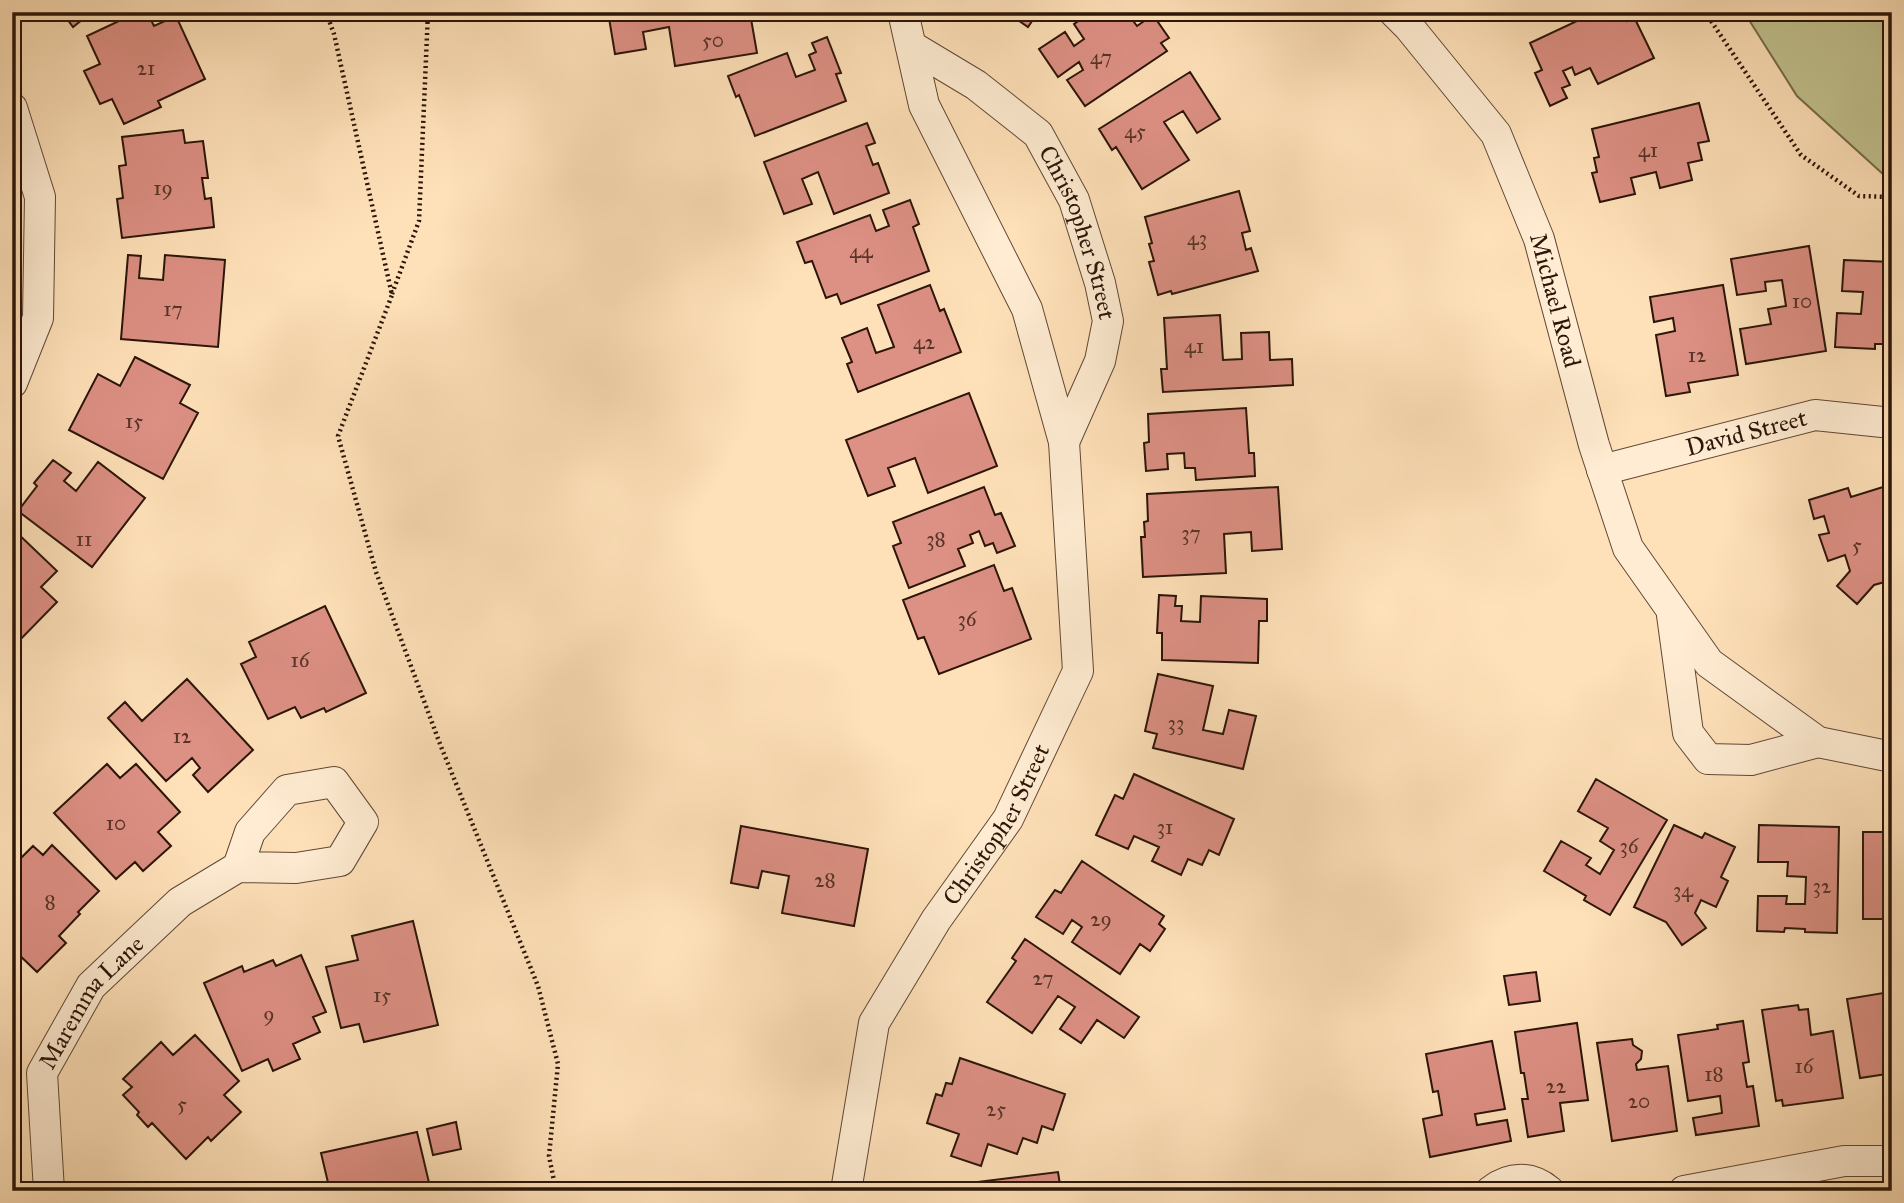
<svg xmlns="http://www.w3.org/2000/svg" width="1904" height="1203" font-family="'IM FELL Great Primer',serif">
  <rect width="100%" height="100%" fill="#ffe1b9"/>
  <filter id="stains"><feTurbulence type="fractalNoise" baseFrequency=".00286" numOctaves="4"/><feColorMatrix values="0 0 0 0 .2 0 0 0 0 .09 0 0 0 0 .02 0 0 0 .5 -.17"/></filter>
  <radialGradient id="worn" r=".72"><stop offset=".6" stop-color="#630" stop-opacity="0"/><stop offset="1" stop-color="#630" stop-opacity=".3"/></radialGradient>
  <path fill="#c1c28f" stroke="#766c4c" stroke-width="2" d="M1744 12H1892V176L1884 175 1797 96Z"/>
  <path fill="#dd9084" stroke="#2b1509" stroke-width="2" d="M62 12H92L73 27Z
    M138 12H147L154 26 176 16 205 79 158 101 161 107 124 124 112 99 100 104 84 71 100 64 87 36Z
    M608 12 750 13 757 53 675 66 669 27 643 32 646 49 615 54Z
    M1006 12H1038L1028 27Z
    M1092 12H1130L1128 14 1137 26 1153 15 1169 38 1161 43 1167 51 1085 106 1067 80 1083 70 1079 62 1058 77 1039 49 1065 32 1074 46 1084 39 1074 24Z
    M1596 12H1623L1627 21 1634 17 1654 58 1598 84 1590 68 1575 75 1572 67 1563 71 1570 85 1562 88 1567 98 1550 106 1535 73 1542 70 1530 43Z
    M827 37 841 73 836 74 846 101 755 136 739 95 736 97 728 76 787 53 796 77 815 70 809 55 816 52 812 43Z
    M1190 72 1220 119 1197 133 1183 111 1164 122 1189 160 1142 189 1116 147 1112 150 1099 129Z
    M1699 103 1709 141 1698 143 1702 160 1688 163 1692 180 1660 188 1656 172 1631 178 1635 194 1600 202 1592 173 1597 172 1594 158 1599 157 1592 129Z
    M867 123 875 143 866 146 873 165 878 163 889 193 834 214 818 172 802 179 812 204 784 214 764 162Z
    M183 130 185 143 203 141 208 178H202L205 199 211 198 214 227 122 238 117 199 123 198 119 166 126 165 122 137Z
    M1239 191 1250 231 1242 233 1246 250 1251 248 1258 271 1172 294 1171 291 1158 295 1149 262 1154 261 1149 244 1152 243 1145 217Z
    M910 200 919 224 913 227 929 271 841 304 837 294 826 298 812 261 805 263 797 242 870 215 876 231 889 226 883 210Z
    M1809 246 1826 351 1746 364 1740 329 1771 324 1768 309 1786 306 1782 280 1765 282 1766 291 1737 295 1731 259Z
    M128 255 141 256 139 278 163 280 165 255 225 260 218 347 121 339Z
    M1844 260 1892 262V344H1875V349L1835 347 1837 313 1861 314 1863 292 1842 291Z
    M930 285 940 311 944 309 961 352 858 392 847 364 852 362 842 338 867 328 876 353 894 347 878 305Z
    M1723 285 1738 375 1688 383 1690 392 1666 396 1656 335 1675 331 1673 318 1654 322 1650 297Z
    M1220 315 1223 360 1242 359 1241 333 1269 332 1270 360 1292 359 1293 385 1163 392 1161 369H1167L1164 318Z
    M135 357 190 385 180 403 198 413 163 479 69 430 98 374 120 386Z
    M969 393 997 466 928 493 915 458 888 468 895 486 868 496 846 440Z
    M1246 408 1249 453H1254L1255 476 1196 480 1195 468H1185L1184 453 1167 454 1168 469 1146 471 1144 443 1149 442 1148 414Z
    M53 460 71 473 64 481 76 491 98 462 145 498 92 567 18 511 37 486 34 483Z
    M984 487 995 515 1001 513 1015 546 997 553 993 543 985 546 979 531 970 535 973 543 958 549 965 566 909 588 893 546 901 543 893 522Z
    M1278 487 1282 549 1252 551 1251 532 1224 534 1226 573 1143 577 1141 537H1145L1144 522 1148 521 1147 494Z
    M1883 487 1892 515V580L1874 585 1857 604 1837 586 1850 571 1845 555 1828 561 1819 535 1829 533 1824 516 1814 519 1809 500 1848 488 1851 497Z
    M13 529 57 571 41 587 57 602 12 648Z
    M994 565 1004 591 1012 588 1031 639 939 674 924 637 918 639 903 600Z
    M1159 595 1176 596 1175 606H1182L1181 621 1200 622 1201 596 1267 599V621H1259L1258 663 1162 660V633H1157Z
    M325 606 366 693 326 712 324 708 301 718 295 707 268 719 241 664 256 657 249 642Z
    M1158 674 1213 686 1203 730 1223 734 1229 710 1256 716 1243 769 1153 748 1157 734 1145 731Z
    M187 679 253 750 208 792 193 775 200 768 192 758 166 781 108 718 125 702 142 721Z
    M107 764 120 778 136 764 180 812 158 832 171 846 143 871 135 862 116 879 54 813Z
    M1134 774 1234 819 1219 855 1209 850 1202 865 1188 859 1181 875 1152 861 1159 847 1134 836 1128 849 1096 835 1115 795 1123 799Z
    M1596 779 1667 820 1610 915 1584 900 1586 896 1544 871 1561 841 1591 858 1586 865 1600 874 1614 850 1600 841 1608 828 1578 811Z
    M1674 825 1702 838 1705 833 1735 847 1721 877 1728 881 1716 907 1701 900 1695 913 1706 928 1682 945 1666 922 1634 907Z
    M1759 825 1839 827 1837 933 1805 932V929L1785 928 1784 932 1757 931 1758 896H1787L1786 904H1805L1806 877 1787 876 1788 862H1758Z
    M741 826 868 849 854 926 782 913 789 876 762 871 758 888 731 883Z
    M1863 832H1892V919H1863Z
    M52 845 99 891 78 912 80 914 59 936 66 943 37 972 12 948V867L33 846 43 855Z
    M1082 861 1164 916 1159 924 1165 929 1150 951 1140 944 1120 974 1072 942 1082 927 1072 920 1063 934 1036 917 1055 890 1061 893Z
    M413 921 438 1025 364 1042 359 1024 341 1028 326 967 358 960 352 936Z
    M1025 939 1139 1017 1124 1038 1097 1020 1081 1043 1060 1029 1075 1007 1058 996 1032 1033 987 1002 1016 961 1012 958Z
    M301 955 326 1012 313 1017 320 1032 293 1044 300 1059 273 1071 268 1059 242 1071 204 983 242 966 244 972 273 960 276 966Z
    M1536 972 1540 1001 1509 1005 1504 976Z
    M1890 987H1892V1080L1888 1081 1887 1074 1860 1078 1847 999 1890 992Z
    M1798 1005 1799 1010 1808 1009 1811 1035 1833 1031 1843 1098 1783 1106 1782 1100 1776 1101 1762 1010Z
    M1743 1021 1749 1062 1743 1063 1747 1087 1753 1086 1759 1126 1696 1135 1693 1118 1722 1113 1720 1096 1688 1101 1678 1035 1718 1029 1717 1025Z
    M1577 1023 1588 1100 1560 1103 1564 1131 1528 1137 1522 1099H1528L1524 1073H1521L1515 1032Z
    M195 1035 239 1081 224 1095 241 1112 211 1141 208 1137 186 1159 152 1123 148 1127 137 1115 139 1112 123 1095 132 1087 123 1079 161 1042 173 1055Z
    M1632 1039 1633 1045 1642 1051 1641 1059 1636 1064 1637 1070 1668 1066 1677 1131 1612 1141 1597 1043Z
    M1492 1041 1505 1109 1475 1114 1477 1125 1507 1120 1511 1141 1430 1157 1423 1119 1442 1115 1438 1091 1433 1092 1426 1054Z
    M960 1058 1065 1094 1053 1130 1042 1126 1037 1143 1023 1138 1017 1154 988 1144 981 1166 951 1156 959 1134 927 1123 936 1094 942 1096 946 1083 952 1084Z
    M456 1122 461 1149 433 1155 427 1129Z
    M417 1132 431 1191H330L321 1153Z
    M1058 1172 1061 1191H929L928 1188Z"/>
  <g fill="none" stroke-linecap="round" stroke-linejoin="round">
    <g stroke="#604835" stroke-width="32">
      <g id="minor">
        <path id="s1" d="M1394 12 1409 27 1496 134 1539 239 1594 445 1628 548 1709 663 1818 742 1892 757"/>
        <path id="s2" d="M911 46 976 85 1038 134 1074 200 1100 283 1108 321 1100 361 1064 442"/>
        <path d="M12 108 40 197 38 318 12 383"/>
        <path id="s3" d="M1602 470 1815 415 1892 423"/>
        <path d="M1672 615 1688 733 1708 759 1751 760 1818 742"/>
        <path id="s4" d="M49 1191 42 1073 91 986 180 902 238 867 296 868 340 861 363 822 334 782 287 790 250 832 238 867"/>
        <path id="s5" d="M846 1191 874 1023 936 920 1008 819 1078 671 1064 442 1027 309 924 105 903 12"/>
        <path d="M1491 1191C1510 1176 1531 1176 1549 1191"/>
        <path d="M1684 1191 1844 1161H1892"/>
      </g>
    </g>
    <path stroke="#2b1509" stroke-width="4.5" stroke-dasharray="2 3.5" stroke-linecap="butt" d="M326 12 334 34 392 295 338 436 376 572 440 744 538 986 558 1064 549 1156 556 1191
      M1705 12 1801 155 1859 196 1892 197
      M392 294 419 221 428 12"/>
    <use href="#minor" stroke="#ffecd2" stroke-width="30"/>
  </g>
  <g text-anchor="middle" dominant-baseline="central" stroke-width="6" stroke-linejoin="round" paint-order="stroke">
    <g font-size="21" fill="#583428">
      <text x="713" y="40">50</text>
      <text x="1101" y="57">47</text>
      <text x="146" y="68">21</text>
      <text x="1135" y="131">45</text>
      <text x="1648" y="150">41</text>
      <text x="163" y="188">19</text>
      <text x="1197" y="238">43</text>
      <text x="861" y="251">44</text>
      <text x="1802" y="301">10</text>
      <text x="173" y="309">17</text>
      <text x="924" y="342">42</text>
      <text x="1194" y="346">41</text>
      <text x="1697" y="355">12</text>
      <text x="134" y="421">15</text>
      <text x="1191" y="533">37</text>
      <text x="84" y="539">11</text>
      <text x="936" y="539">38</text>
      <text x="1857" y="545">5</text>
      <text x="967" y="619">36</text>
      <text x="300" y="660">16</text>
      <text x="1176" y="723">33</text>
      <text x="182" y="736">12</text>
      <text x="116" y="823">10</text>
      <text x="1165" y="827">31</text>
      <text x="1629" y="846">36</text>
      <text x="825" y="880">28</text>
      <text x="1822" y="886">32</text>
      <text x="1683" y="890">34</text>
      <text x="50" y="902">8</text>
      <text x="1101" y="919">29</text>
      <text x="1043" y="978">27</text>
      <text x="382" y="995">15</text>
      <text x="269" y="1014">9</text>
      <text x="1804" y="1066">16</text>
      <text x="1714" y="1074">18</text>
      <text x="1556" y="1086">22</text>
      <text x="1639" y="1101">20</text>
      <text x="182" y="1104">5</text>
      <text x="996" y="1109">25</text>
    </g>
    <g font-size="24" fill="#2b1509" stroke="#ffecd2">
      <text stroke="none"><textPath href="#s2" startOffset="262">Christopher Street</textPath></text>
      <text stroke="none"><textPath href="#s1" startOffset="336">Michael Road</textPath></text>
      <text stroke="none"><textPath href="#s3" startOffset="149">David Street</textPath></text>
      <text stroke="none"><textPath href="#s5" startOffset="404">Christopher Street</textPath></text>
      <text stroke="none"><textPath href="#s4" startOffset="205">Maremma Lane</textPath></text>
    </g>
  </g>
  <rect width="1904" height="1203" fill="none" stroke="#ffe1b9" stroke-width="42"/>
  <rect x="14" y="14" width="1876" height="1175" fill="none" stroke="#2b1509" stroke-width="3.5"/>
  <rect x="21" y="21" width="1862" height="1161" fill="none" stroke="#2b1509" stroke-width="2"/>
  <rect width="100%" height="100%" filter="url(#stains)"/>
  <rect width="100%" height="100%" fill="url(#worn)"/>
</svg>
